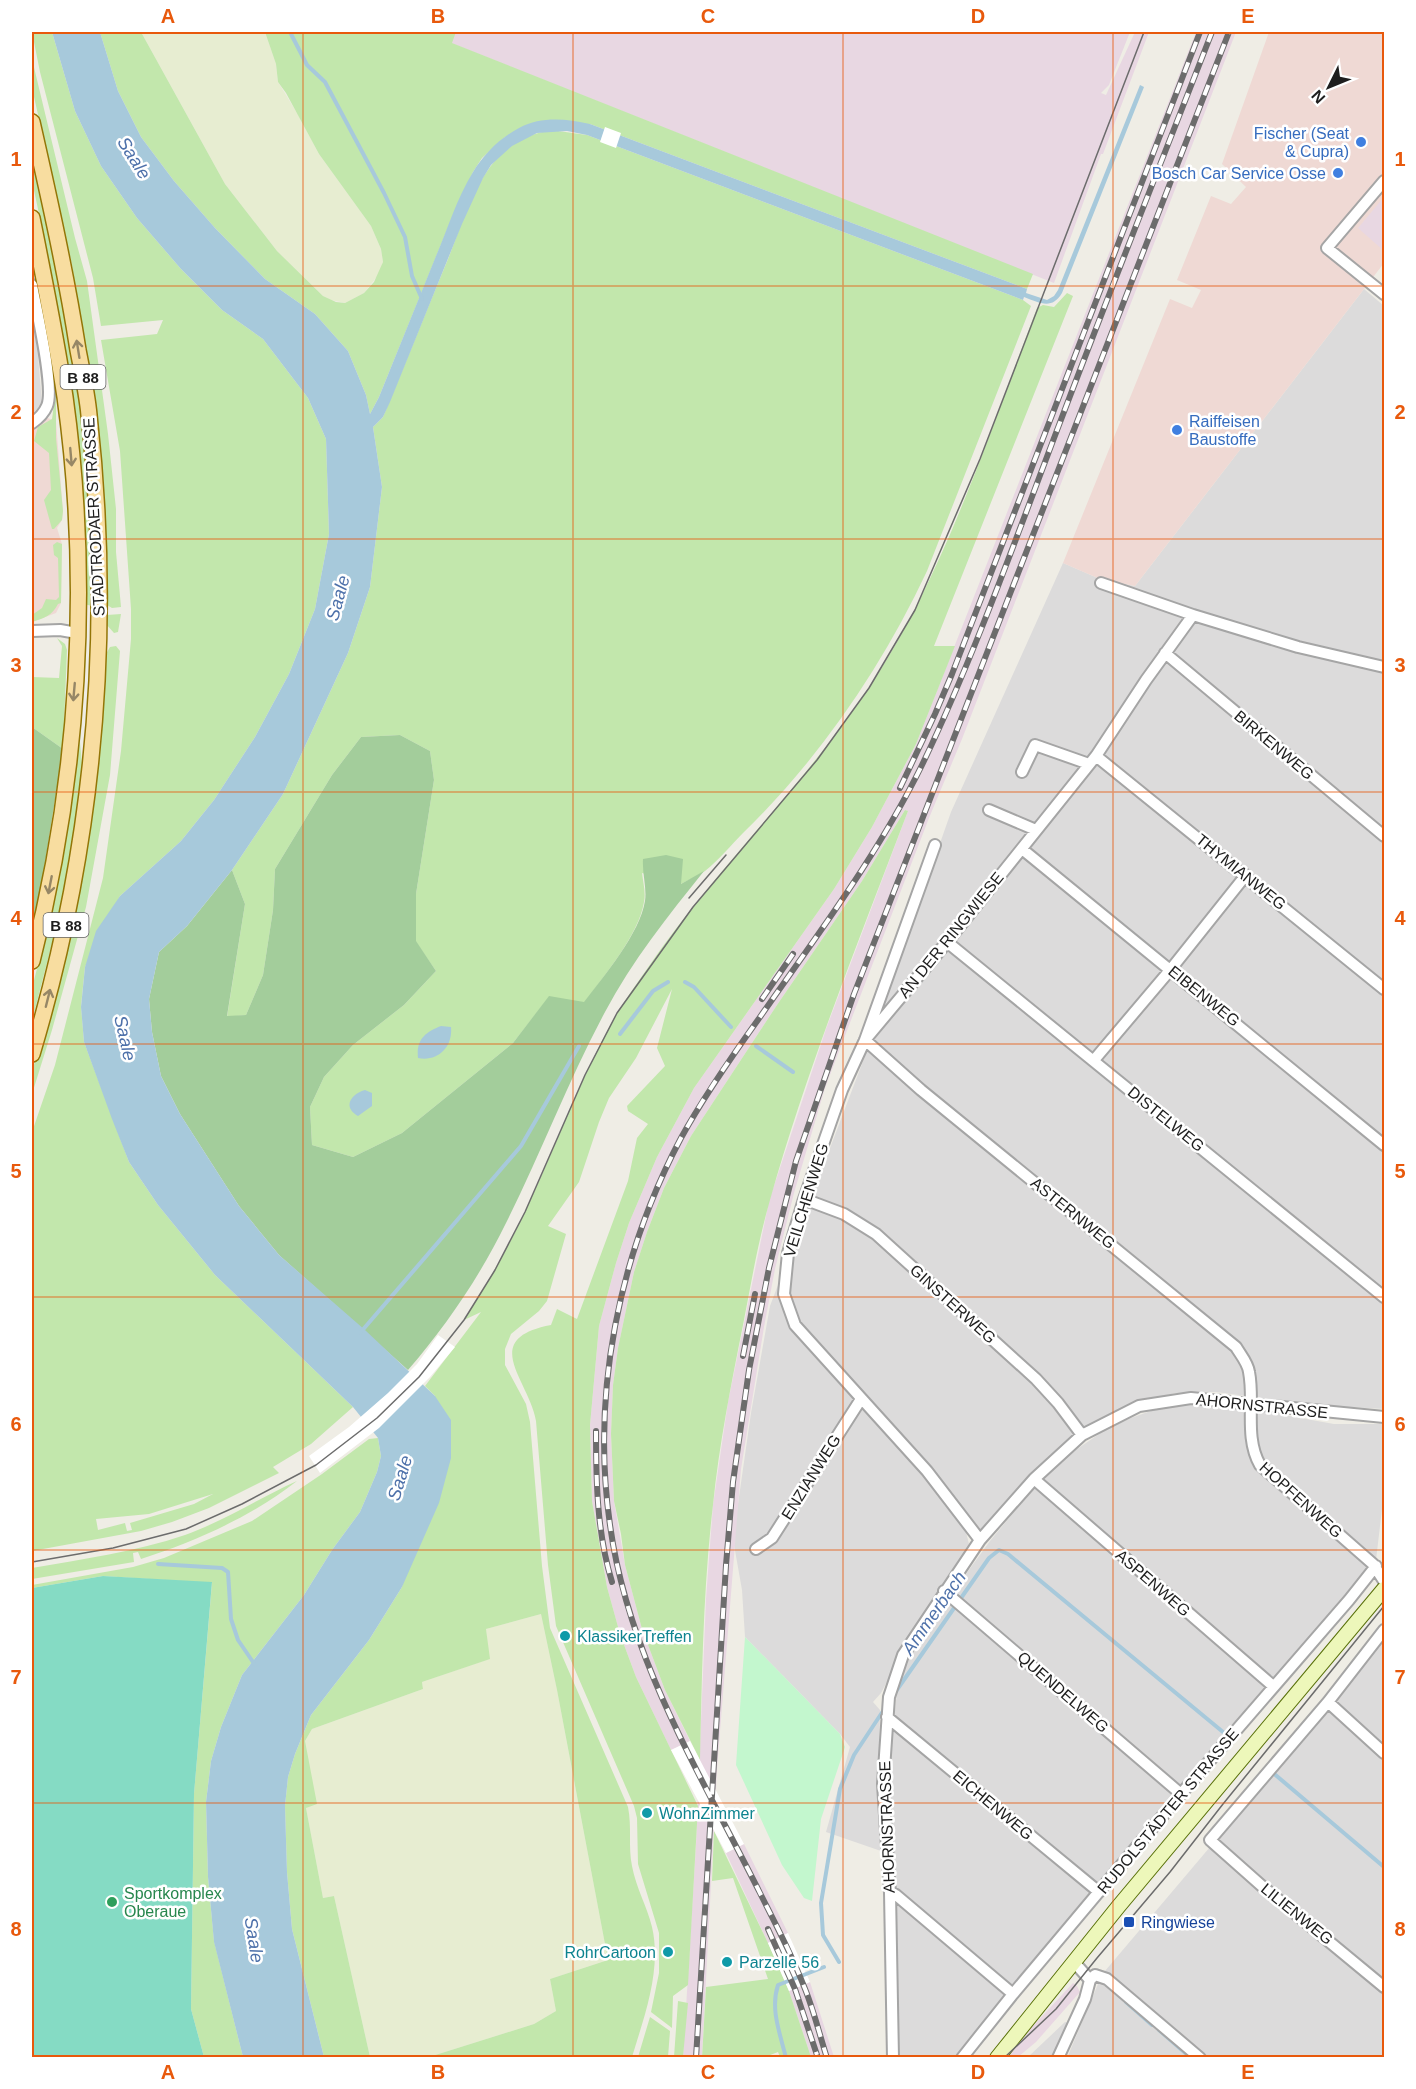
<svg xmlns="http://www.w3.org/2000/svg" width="1416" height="2089" font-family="Helvetica,sans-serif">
  <rect width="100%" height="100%" fill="#efede5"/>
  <path fill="#dcdbdb" d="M1364 289 1384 306V1409L1312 1405 1216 1392 1176 1393 1140 1401 1119 1410 1081 1429 1067 1441 1025 1481 985 1530 981 1531 975 1526 966 1532 969 1544 956 1568 899 1652 889 1678 881 1693 873 1702 880 1710 879 1772 881 1851 826 1832 850 1747 840 1734 745 1637 742 1590 733 1539 751 1413 770 1306 865 1056 951 812 1063 563 1100 579 1135 586Z
    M32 313 38 356 42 403 32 415Z
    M1201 1403 1229 1405 1334 1424H1384V1492L1376 1560 955 2057 899 2058 894 1845 890 1790 892 1741 897 1691 909 1659 928 1626 990 1541 1032 1490 1064 1458 1105 1430 1131 1418 1159 1408Z
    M1384 1635V2057L1067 2058 1098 1984 1111 1977 1105 1971 1243 1808Z
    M1065 2022 1068 2023 1054 2057 1027 2058Z"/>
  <path fill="#efd9d4" d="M1269 32H1384V263L1135 586 1100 579 1063 563 1170 299 1192 308 1201 290 1177 280 1211 196 1231 204 1246 187 1222 164Z
    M46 417 56 422 63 511 62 520 57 528 62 544 61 603 56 613 32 622V427Z"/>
  <path fill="#e8d7e2" d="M456 32H1130L1109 85 1101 93 1106 95 1135 32H1149L1103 154H1101L1054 283 451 43Z
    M1196 32H1236L962 739 929 818 841 1046 825 1088 794 1193 775 1269 764 1327 741 1469 717 1769 702 2057H683L696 1845 706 1599 713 1505 728 1402 769 1201 826 1029 908 811 905 810 862 881 777 1005 691 1136 664 1188 647 1232 634 1272 618 1348 613 1385 611 1434 614 1501 625 1565 642 1629 665 1690 690 1741 671 1750 636 1677 620 1634 607 1587 592 1501 590 1425 599 1326 616 1263 629 1223 657 1157 694 1088 834 889 872 827 916 744Z
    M1384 197V251L1358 228Z
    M744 1844 788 1933 768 1943 726 1853Z
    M810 1982 834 2057H811L789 1991Z
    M1073 1983 1077 1986 1080 1992 1036 2042 1018 2057 998 2058 1035 2024Z"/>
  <path fill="#e7edd1" d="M141 32H265L276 64 278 82 297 113 319 154 371 226 381 249 383 262 379 274 364 293 345 303 331 300 323 296 277 251 225 184Z
    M541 1614 557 1690 608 1960 550 1979 556 2011 534 2024 429 2057H370L334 1896 323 1898 306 1808 305 1741 312 1729 423 1689 422 1682 489 1659 486 1629Z"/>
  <path fill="#c2e7ac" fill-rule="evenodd" d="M32 32H52L75 111 101 166 137 218 181 269 222 310 263 339 308 398 326 439 329 534 315 609 289 674 255 737 214 800 181 841 120 896 85 967 81 1006 84 1042 129 1162 158 1205 215 1275 353 1407 311 1444 273 1467 279 1473 209 1508 172 1522 141 1531 32 1551V1132L55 1065 103 878 121 751 131 639V609L120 451 101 340 157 334 163 320 101 326 93 278 40 72ZM213 1494 194 1504 130 1523 132 1530 127 1531 125 1523 98 1530 96 1519 149 1514Z
    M100 32H141L225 184 277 251 323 296 336 302 345 303 364 293 374 282 383 262 381 249 371 226 319 154 286 93 278 82 276 64 265 32H456L452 43 1033 274 1027 289 590 124 505 137 482 158 473 172 451 220 379 397 370 414 366 395 348 351 315 314 265 279 215 228 174 181 141 137 118 91Z
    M32 59 75 238 87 281 108 434 116 509V552L121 607 112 608 107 605 108 564 98 432 72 265 32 88Z
    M551 130 587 135 1023 300 1031 306 927 571C882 667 820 758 744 832 731 845 719 860 705 871 698 876 688 880 681 884L642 873C643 882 646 893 644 902 639 934 604 976 584 1003L549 997 513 1043 402 1133 353 1157 312 1145 310 1107 324 1077 353 1045 404 1005 436 971 416 942V894L434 780 430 751 400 735 361 737 332 775 275 869 273 910 263 975 246 1015 227 1017 245 904 232 870 283 794 348 653 370 587 382 487 373 427 383 417C405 364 426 312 448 259 460 229 470 194 490 167 505 147 526 134 551 130Z
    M32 154 61 295 79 396 87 473 92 606 84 604C85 581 86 558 85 535 82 416 57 297 32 181Z
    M32 249 56 384V438L63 511 62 520 54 529H52L44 500 51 490 49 453 34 441 38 427 52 419C58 385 46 334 40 299 36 282 32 266 32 249Z
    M1067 293 1073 296 934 646H955L916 744 872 827 834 889 694 1088 657 1157 629 1223 616 1263 599 1326 590 1425 592 1501 607 1587 620 1634 636 1677 698 1806 688 1985 673 1996 672 2028 651 2012 659 1973V1933L638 1864 637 1818 634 1806 556 1626 548 1565 536 1421C529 1380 478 1339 551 1325L557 1309 577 1319 628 1181 637 1138 648 1124 628 1111 627 1106 665 1066 657 1048 672 989 636 1058 609 1098 599 1122 579 1182 548 1226 566 1234 547 1301 539 1311 511 1334 505 1349V1365L526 1404 530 1422 542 1566 550 1628 628 1807C632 1827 628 1847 632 1866 636 1888 647 1906 652 1927 662 1970 644 2017 632 2057H429L534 2024 556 2011 550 1979 608 1960 557 1690 541 1614 486 1629 490 1659 422 1682 423 1689 312 1729 305 1741 317 1804 306 1808 323 1898 334 1896 370 2057H324L292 1929 287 1872 285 1806 288 1777 295 1754 311 1715 369 1640 402 1587 435 1396 425 1386 481 1312 464 1320C486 1285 507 1250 525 1212 556 1147 580 1078 616 1015 626 998 638 982 649 966 716 869 802 787 868 689 945 574 988 436 1037 308L1043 305 1054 307Z
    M57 542 62 544 61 603 58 604C52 616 44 618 32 622V615L42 608 46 599 56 600 59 597 58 558 54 555 53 545Z
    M121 614 118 632 114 633 106 624 107 615Z
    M57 638 65 644 67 650 63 749 32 727V677L59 678 62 646Z
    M116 646 120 651 110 775 86 907 52 1030 32 1094V1071L47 1024 77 901 96 780 106 654 110 647Z
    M82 655H86L80 742 82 765 75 828 60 912 32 1021V988L51 914 68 823Z
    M905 810 908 811C859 940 807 1068 770 1200 758 1241 751 1284 743 1325 731 1385 719 1445 713 1505 703 1589 702 1675 700 1760L665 1690 642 1629 625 1565 621 1534 614 1501 611 1434 613 1385 618 1348 634 1272 647 1232 664 1188 691 1136 777 1005 862 881Z
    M378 1438 381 1456 377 1472 360 1512 332 1550 304 1595 242 1675 221 1727 211 1761 206 1802 208 1877 214 1941 243 2057H204L191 2009 194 1794 212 1583 103 1576 32 1588V1585L133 1567 164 1558 252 1521 322 1474 369 1439Z
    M297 1481C251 1517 196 1541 141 1559L138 1552 133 1553 134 1562 32 1579V1568C83 1559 135 1552 185 1535 224 1521 259 1498 297 1481Z
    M714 1831 768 1943 789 1991 811 2057H780L778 2052 765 2057 702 2058 706 1987 768 1979 733 1878 712 1881Z
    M678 2001 688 2003 683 2057H674Z
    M650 2017 670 2031 668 2057H638Z"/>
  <path fill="#a3cd9b" d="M32 727 63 749 35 926 32 939Z
    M400 735 430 751 434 780 416 894V941L436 971 404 1005 353 1045 324 1077 310 1107 312 1145 353 1157 402 1133 513 1043 549 996 584 1002C604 976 640 933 645 901 647 888 642 873 643 859L666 855 683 859 681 884 704 871C668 916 632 961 605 1012 568 1081 541 1153 506 1223 480 1276 447 1325 408 1370L279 1255 239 1206 180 1114 161 1076 152 1032 149 999 159 952 187 926 232 870 245 904 227 1016 246 1015 263 975 273 910 275 869 332 775 361 737Z"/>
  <path fill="#c3f7ce" d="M745 1637 840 1734 845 1747 821 1819 812 1901 804 1898 782 1865 736 1765Z"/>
  <path fill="#85dbc4" d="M103 1576 212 1582 194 1794 191 2009 204 2057H32V1588Z"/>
  <path fill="#a7c9db" d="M52 32H100L118 91 141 137 174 181 215 228 265 279 315 314 348 351 366 395 370 414 379 397C398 350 417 303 436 256 448 228 457 198 473 172 484 154 500 138 519 128 542 116 566 119 590 124L1027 289 1026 293 1047 300 1054 296 1058 290 1140 85 1144 87 1062 293C1052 310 1040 303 1024 297L1023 300 587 135 567 131 537 133 512 146 491 165 483 178 462 224 390 402 383 417 373 427 382 487 370 587 348 653 283 794 232 870 187 926 159 952 149 999 152 1032 161 1076 180 1114 239 1206 279 1255 365 1330 435 1396 451 1420V1458L439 1503 402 1587 369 1640 311 1715 295 1754 288 1777 285 1806 287 1872 292 1929 324 2057H243L214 1942 208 1877 206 1802 211 1761 221 1727 242 1675 304 1595 332 1550 360 1512 377 1472 381 1456 378 1438 353 1407 215 1275 158 1205 129 1162 112 1119 84 1042 81 1007 85 967 96 931 120 896 181 841 214 800 255 737 289 674 315 609 329 534 326 439 308 398 263 339 222 310 181 269 137 218 101 166 75 111Z
    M441 1026 451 1027C453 1047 438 1062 418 1058 416 1040 425 1032 441 1026Z
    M365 1090 372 1093V1106L358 1116C342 1107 351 1094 365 1090Z"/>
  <path fill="#fff" d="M605 127 621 133 616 148 600 142Z
    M438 1335 455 1347 430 1377 379 1428 320 1473 309 1456 349 1427 388 1393 417 1364Z
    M690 1741 744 1844 726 1853 671 1750Z
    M788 1933 810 1982 789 1991 768 1943Z"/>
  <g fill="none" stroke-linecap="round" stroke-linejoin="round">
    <path stroke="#a7c9db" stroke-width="4" d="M290 32 307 65 325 82 384 193 405 237 412 276 422 299
      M685 982 694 987 731 1027
      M620 1034 653 991 668 982
      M756 1046 793 1072
      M360 1333 521 1146 579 1046
      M158 1564 222 1568 228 1572 231 1619 238 1640 255 1665
      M894 1694 989 1558 999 1550 1008 1554 1223 1732
      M1272 1772 1384 1867
      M839 1962 823 1935 821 1903 840 1789 854 1755 885 1708
      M1126 2002 1152 2025
      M1159 2030 1191 2058
      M786 2058C780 2033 770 2009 778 1985L824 1967"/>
    <g stroke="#a5a5a5" stroke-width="14">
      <path id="minor" d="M1384 181 1327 248 1384 294
        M32 285C36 308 55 388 47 406 44 413 38 419 32 423
        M1101 583 1193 615
        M32 631 60 630 77 633
        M1165 653 1384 836
        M1384 667 1298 647 1193 615 1146 680 1096 756 947 942 865 1040 921 1090 1236 1347C1240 1354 1248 1363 1249 1372 1255 1402 1244 1437 1260 1465L1373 1564 1384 1581
        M1096 756 1384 989
        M1022 772 1035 745 1089 764
        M989 810 1036 830
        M935 845 865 1040 842 1090 804 1199 788 1253 784 1294 795 1325 927 1471 980 1540
        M1022 849 1384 1145
        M947 942 1384 1297
        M1094 1060 1171 969 1246 875
        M804 1199 844 1214 876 1234 1036 1379 1058 1403 1082 1435
        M1034 1479 1273 1686
        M756 1549 772 1538 861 1399
        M944 1591 1181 1794
        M1384 1630 1328 1702 1210 1840 1263 1887 1384 1987
        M1328 1702 1384 1753
        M887 1717 1099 1892
        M890 1893 896 1895 1013 1994
        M1090 1980 1095 1975 1107 1979 1200 2058
        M893 2058 890 1893 883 1784 889 1697 903 1655 980 1540 1034 1479 1082 1435 1139 1406 1191 1398 1384 1417
        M962 2058 1013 1994 1181 1794 1349 1600 1376 1566
        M1058 2058 1085 1999 1090 1980 1074 1962"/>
    </g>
    <g stroke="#597109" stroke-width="16">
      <path id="secondary" d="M997 2058 1118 1907 1384 1589"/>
    </g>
    <g stroke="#937506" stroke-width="18">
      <path id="primary" d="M32 122C49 197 66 273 78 350 82 371 87 393 89 415 113 631 94 847 32 1054
        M32 218C44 278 56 337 65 397 91 583 79 779 32 961"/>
    </g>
    <use href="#minor" stroke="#fff" stroke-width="10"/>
    <use href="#secondary" stroke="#edf7ba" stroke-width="14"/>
    <use href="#primary" stroke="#f8dda0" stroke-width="15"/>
    <path stroke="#6c6c6c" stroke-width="1.5" d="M689 898 726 855
      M32 1562 113 1548 186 1529 242 1504 316 1465 377 1418 419 1377 464 1320 495 1270 525 1212 585 1075 617 1013 693 907 817 760 869 688 915 610 980 459 1144 32
      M1004 2058 1056 2009 1097 1958 1170 1872 1223 1804 1384 1606"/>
    <g stroke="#6c6c6c" stroke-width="6">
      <path id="rail" d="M900 788 935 714 952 674 1200 32
        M762 999 793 954
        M743 1356 755 1294
        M596 1431C596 1482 597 1533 612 1582
        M768 1929 795 1989 817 2055
        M696 2058 726 1565 733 1482 749 1370 769 1268 796 1161 854 994 1229 32
        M827 2058C819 2033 813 2007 803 1984 791 1953 775 1923 760 1893 701 1775 628 1658 610 1525 591 1393 619 1255 681 1138 704 1096 732 1056 760 1017 817 935 878 855 922 765 974 657 1016 538 1059 425 1109 293 1161 163 1212 32"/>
    </g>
    <use href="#rail" stroke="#fff" stroke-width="4" stroke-dasharray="11" stroke-linecap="butt"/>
  </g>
  <defs><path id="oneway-shaft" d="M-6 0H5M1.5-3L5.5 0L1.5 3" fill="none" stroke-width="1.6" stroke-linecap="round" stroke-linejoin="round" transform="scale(1.5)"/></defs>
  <g stroke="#968766">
    <use href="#oneway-shaft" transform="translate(78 349) rotate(-99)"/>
    <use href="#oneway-shaft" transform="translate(71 457) rotate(85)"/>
    <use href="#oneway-shaft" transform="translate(74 692) rotate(95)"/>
    <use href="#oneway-shaft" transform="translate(50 885) rotate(101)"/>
    <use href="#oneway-shaft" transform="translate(48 998) rotate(-76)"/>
  </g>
  <path fill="none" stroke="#e8590c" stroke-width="1.5" stroke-opacity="0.55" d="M303 32V2058M573 32V2058M843 32V2058M1113 32V2058M32 286H1384M32 539H1384M32 792H1384M32 1044H1384M32 1297H1384M32 1550H1384M32 1803H1384"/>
  <g fill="#3f7fe0" stroke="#fff" stroke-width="2">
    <circle cx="1361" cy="142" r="6"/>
    <circle cx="1338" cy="173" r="6"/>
    <circle cx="1177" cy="430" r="6"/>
  </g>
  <g fill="#0f9aa8" stroke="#fff" stroke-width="2">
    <circle cx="565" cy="1636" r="6"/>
    <circle cx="647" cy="1813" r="6"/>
    <circle cx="668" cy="1952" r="6"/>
    <circle cx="727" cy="1962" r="6"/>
  </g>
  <circle fill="#2e9e5b" stroke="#fff" stroke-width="2" cx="112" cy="1902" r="6"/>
  <rect fill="#1a4fb4" stroke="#fff" stroke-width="2" x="1123" y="1916" width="12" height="12" rx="3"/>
  <g text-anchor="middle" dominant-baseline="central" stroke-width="5" stroke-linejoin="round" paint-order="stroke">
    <g fill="#fff" stroke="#626262" stroke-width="1.5">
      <rect x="60.5" y="365" width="45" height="24" rx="4.5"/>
      <rect x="43.5" y="913" width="45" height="24" rx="4.5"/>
    </g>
    <g font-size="15" font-weight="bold" fill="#1e1e1e">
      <text x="83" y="377">B 88</text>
      <text x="66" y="925">B 88</text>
    </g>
    <g font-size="16" fill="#366cbe" stroke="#fff" text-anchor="end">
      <text x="1349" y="133">Fischer (Seat<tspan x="1349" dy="18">&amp; Cupra)</tspan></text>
      <text x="1326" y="173">Bosch Car Service Osse</text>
      <text x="1189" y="421" text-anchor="start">Raiffeisen<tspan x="1189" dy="18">Baustoffe</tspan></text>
    </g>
    <g font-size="16" fill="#1e1e1e" stroke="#fff">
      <text transform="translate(94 517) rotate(-93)">STADTRODAER STRASSE</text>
      <text transform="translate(1274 745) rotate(40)">BIRKENWEG</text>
      <text transform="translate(1241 872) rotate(39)">THYMIANWEG</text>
      <text transform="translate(951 935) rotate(-51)">AN DER RINGWIESE</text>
      <text transform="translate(1204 996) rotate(39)">EIBENWEG</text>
      <text transform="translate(1166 1119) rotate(39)">DISTELWEG</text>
      <text transform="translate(806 1200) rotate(-73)">VEILCHENWEG</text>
      <text transform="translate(1073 1213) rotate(39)">ASTERNWEG</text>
      <text transform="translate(953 1304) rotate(42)">GINSTERWEG</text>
      <text transform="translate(1262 1406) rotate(6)">AHORNSTRASSE</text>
      <text transform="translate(811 1477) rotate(-58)">ENZIANWEG</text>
      <text transform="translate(1301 1500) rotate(42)">HOPFENWEG</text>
      <text transform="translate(1153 1583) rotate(41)">ASPENWEG</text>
      <text transform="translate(1063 1692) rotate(41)">QUENDELWEG</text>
      <text transform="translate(993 1805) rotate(40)">EICHENWEG</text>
      <text transform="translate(1168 1811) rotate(-50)">RUDOLSTÄDTER STRASSE</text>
      <text transform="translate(887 1827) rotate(-92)">AHORNSTRASSE</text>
      <text transform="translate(1297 1914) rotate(39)">LILIENWEG</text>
    </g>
    <g font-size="16" fill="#0d838f" stroke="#fff" text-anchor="start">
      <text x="577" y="1636">KlassikerTreffen</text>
      <text x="659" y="1813">WohnZimmer</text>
      <text x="656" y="1952" text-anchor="end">RohrCartoon</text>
      <text x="739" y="1962">Parzelle 56</text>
    </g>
    <g font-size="16" fill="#27864d" stroke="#fff" text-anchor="start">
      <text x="124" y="1893">Sportkomplex<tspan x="124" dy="18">Oberaue</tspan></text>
    </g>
    <g font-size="16" fill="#164399" stroke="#fff" text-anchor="start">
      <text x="1141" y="1922">Ringwiese</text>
    </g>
    <g font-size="18" font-style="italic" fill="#4e71aa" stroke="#fff">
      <text transform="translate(134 158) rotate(58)">Saale</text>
      <text transform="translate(338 598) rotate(-75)">Saale</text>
      <text transform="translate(125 1038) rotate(77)">Saale</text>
      <text transform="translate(400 1478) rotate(-73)">Saale</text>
      <text transform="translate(934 1613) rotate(-55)">Ammerbach</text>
      <text transform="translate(254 1940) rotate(81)">Saale</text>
    </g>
  </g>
  <rect width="1416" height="2089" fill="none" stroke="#ffffff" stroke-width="66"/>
  <g transform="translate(1329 87) rotate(227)" stroke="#ffffff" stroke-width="4.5" paint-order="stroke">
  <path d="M0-4.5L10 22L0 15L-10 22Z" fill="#1e1e1e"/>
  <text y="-9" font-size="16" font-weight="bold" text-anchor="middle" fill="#1e1e1e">N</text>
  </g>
  <rect x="33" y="33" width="1350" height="2023" fill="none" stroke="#e8590c" stroke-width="2"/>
  <g font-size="20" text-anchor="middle" font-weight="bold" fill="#e8590c">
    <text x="168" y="23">A</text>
    <text x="438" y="23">B</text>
    <text x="708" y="23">C</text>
    <text x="978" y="23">D</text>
    <text x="1248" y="23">E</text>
    <text x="16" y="166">1</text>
    <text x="1400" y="166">1</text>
    <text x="16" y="419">2</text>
    <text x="1400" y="419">2</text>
    <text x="16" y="672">3</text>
    <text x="1400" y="672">3</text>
    <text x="16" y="925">4</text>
    <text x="1400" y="925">4</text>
    <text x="16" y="1178">5</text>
    <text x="1400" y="1178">5</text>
    <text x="16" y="1431">6</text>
    <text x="1400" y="1431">6</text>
    <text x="16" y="1684">7</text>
    <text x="1400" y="1684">7</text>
    <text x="16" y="1936">8</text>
    <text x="1400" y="1936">8</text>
    <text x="168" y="2079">A</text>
    <text x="438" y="2079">B</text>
    <text x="708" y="2079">C</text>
    <text x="978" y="2079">D</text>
    <text x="1248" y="2079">E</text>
  </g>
</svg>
